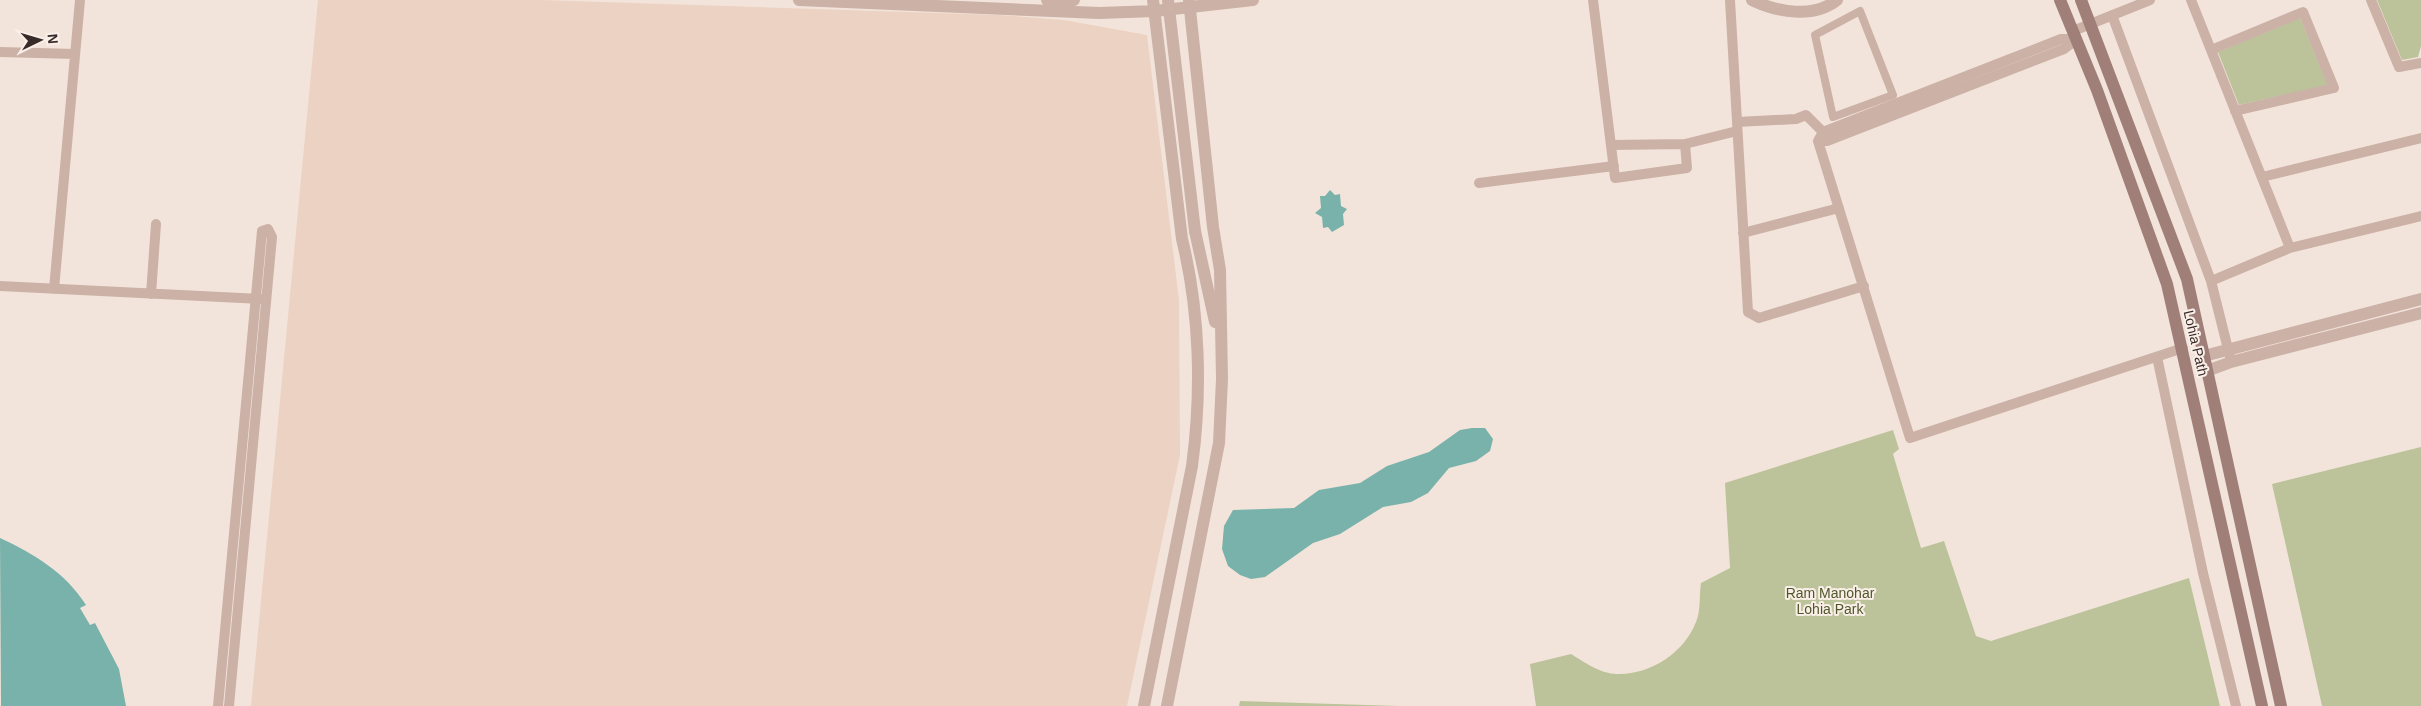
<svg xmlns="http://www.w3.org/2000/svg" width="2421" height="706" font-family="Helvetica,sans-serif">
  <rect width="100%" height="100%" fill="#f3e4db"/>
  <path fill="#bcc39a" d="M2377 0H2421V46L2418 57 2402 60Z
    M2300 18 2328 85 2239 105 2218 52Z
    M1893 430 1899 449 1893 454 1921 548 1944 541 1976 636 1991 641 2189 578 2220 706H1536L1530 664 1571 654C1584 662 1601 674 1617 674 1650 675 1684 653 1696 622 1701 611 1699 595 1701 583L1730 568 1725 483Z
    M2421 447V706H2322L2272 484Z
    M1240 701 1400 706H1239Z"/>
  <path fill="#ecd2c2" d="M318 0H541L999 15 1064 20 1147 35 1179 300 1180 455 1127 706H251Z"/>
  <path fill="#79b2aa" d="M1330 190 1335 195 1340 194 1341 206 1347 209 1343 214 1344 225 1332 232 1328 227 1323 228 1322 217 1315 213 1321 208 1320 196H1325Z
    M1472 428H1485L1493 439 1490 451 1476 461 1449 468 1428 493 1411 502 1383 507 1340 534 1313 543 1265 577 1251 579 1240 575 1228 566 1222 549 1224 526 1233 510 1294 508 1319 490 1360 483 1387 466 1429 452 1460 430Z
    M0 538C34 554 65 572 86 605L80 608 90 625 95 623 119 669 126 706H1Z"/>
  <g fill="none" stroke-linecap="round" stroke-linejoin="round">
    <path stroke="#ccb1a7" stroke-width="8" d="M1860 11 1893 95 1833 117 1815 35Z"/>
    <path stroke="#ccb1a7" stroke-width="10" d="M1593 0 1615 178 1687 168 1685 144
      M1730 0 1748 312 1759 318 1864 286
      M2191 0 2290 248
      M2371 0 2399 67 2421 63
      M2112 15 2211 281 2230 357
      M2073 31 2150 0
      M2077 39H2061L1823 132 1818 141 1910 438 2183 348
      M2211 50 2303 12 2334 88 2235 111
      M0 52 75 54
      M1737 122 1796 119 1806 115 1823 132
      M1818 141H1827L2064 49 2077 39
      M1611 145 1685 144 1737 131
      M2262 177 2421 138
      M1479 183 1614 166
      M1743 233 1839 208
      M2211 281 2290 248 2421 216
      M0 286 263 299
      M54 289 80 0
      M151 294 156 224
      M2157 357 2203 573 2236 706
      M218 706 262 231 268 229 272 237 229 706"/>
    <path stroke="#ccb1a7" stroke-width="12" d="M799 0 1099 13 1155 11 1253 0
      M1047 0H1074
      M1752 0C1777 12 1813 19 1837 0
      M1195 231 1215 322
      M2204 356 2421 299
      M2207 371 2231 362 2421 313
      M1144 706 1192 466C1202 392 1200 312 1182 239L1153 0
      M1167 706 1219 443 1222 379 1220 270 1213 227 1189 0"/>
    <path stroke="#a07f78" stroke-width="12" d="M2060 0 2097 90 2167 284 2262 706
      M2081 0 2187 279 2281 706"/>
    <path stroke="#ccb1a7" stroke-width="12" d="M1168 0 1195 231"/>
  </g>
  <g text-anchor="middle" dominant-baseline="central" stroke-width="4" stroke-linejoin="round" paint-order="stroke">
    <g font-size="14" fill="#382a28" stroke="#faefe8">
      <text transform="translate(2196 343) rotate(77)">Lohia Path</text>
    </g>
    <g font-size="14" fill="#4f572a" stroke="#faefe8">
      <text x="1830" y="593">Ram Manohar<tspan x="1830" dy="16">Lohia Park</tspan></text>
    </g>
  </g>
  <g transform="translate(40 40) rotate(85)" stroke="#faefe8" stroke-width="4" paint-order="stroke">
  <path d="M0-4L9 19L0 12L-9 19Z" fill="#382a28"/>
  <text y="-8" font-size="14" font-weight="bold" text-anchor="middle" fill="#382a28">N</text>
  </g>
</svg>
